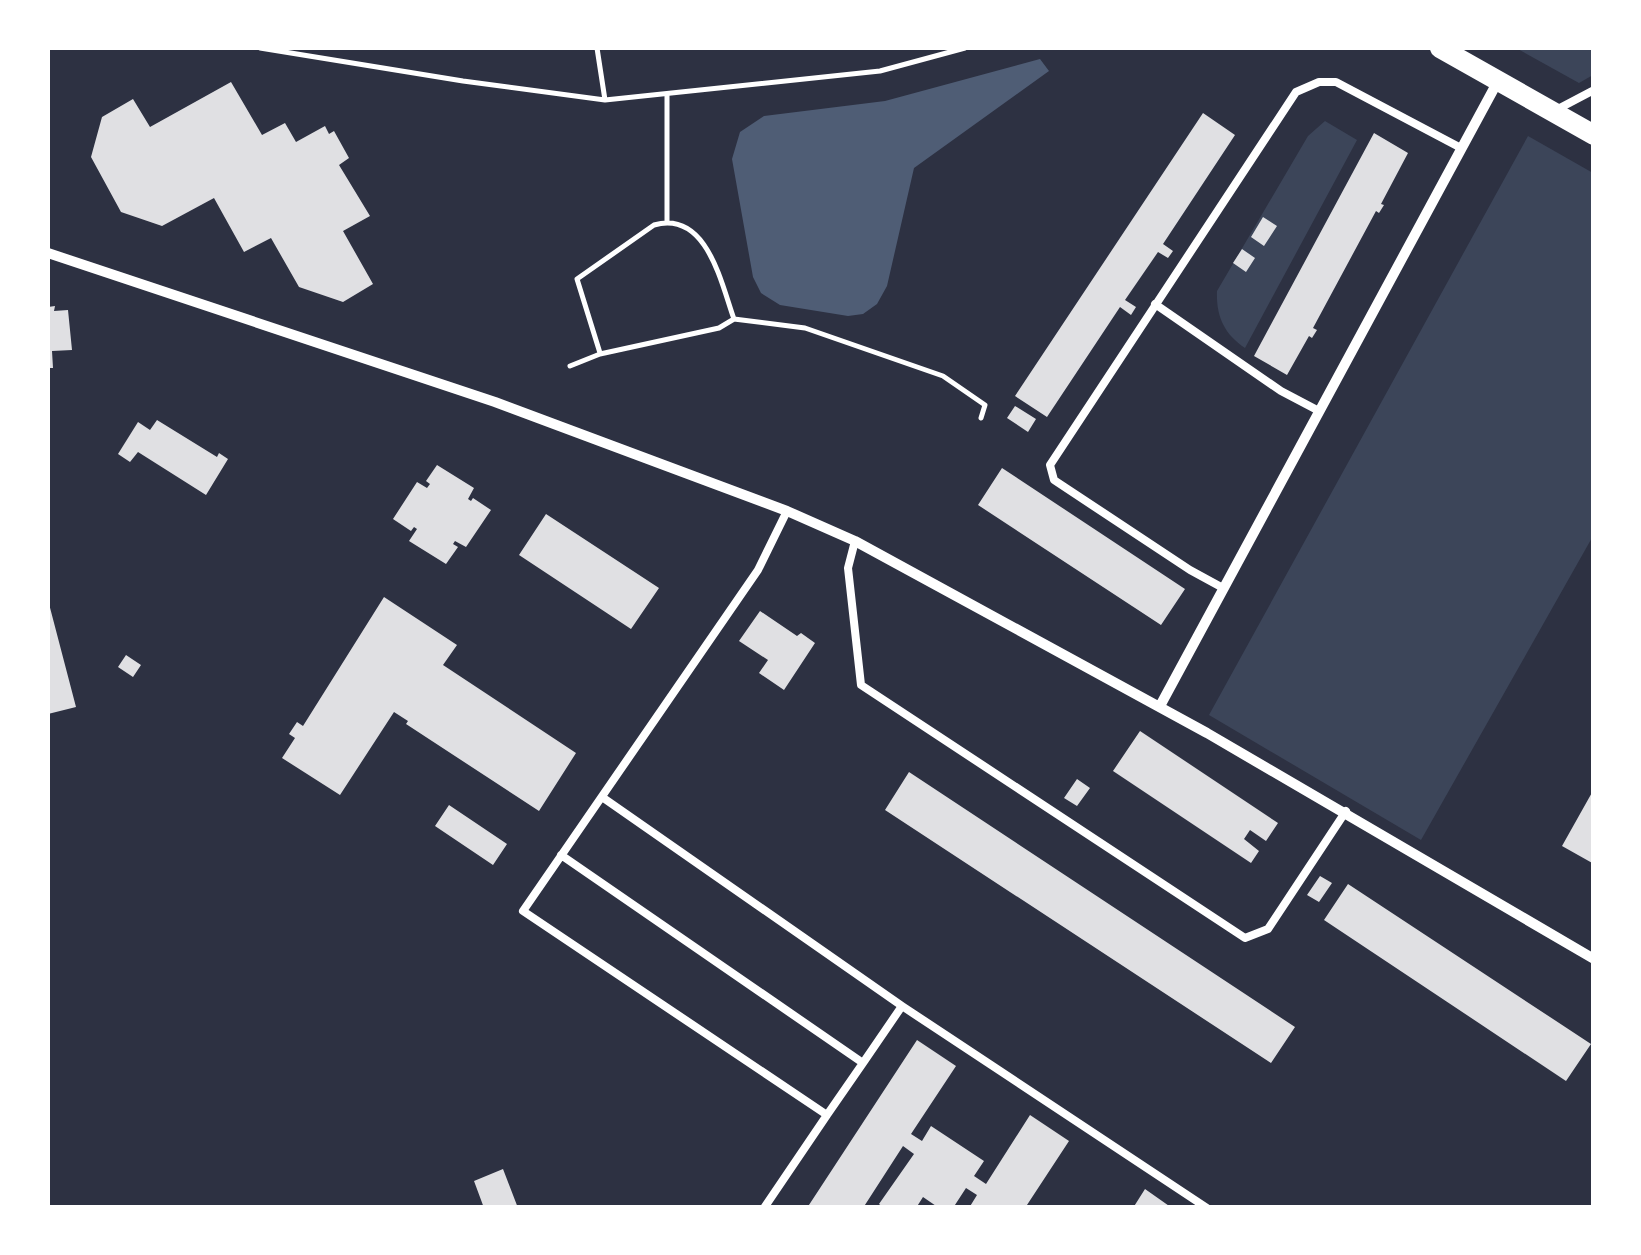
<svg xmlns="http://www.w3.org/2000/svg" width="1641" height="1255" font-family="'Titillium Web',sans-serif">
  <rect width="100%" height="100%" fill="#2d3142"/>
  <path fill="#3c4559" d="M1516 48H1593V75L1579 83Z
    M1325 121 1357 140 1245 348C1224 334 1216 316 1217 291L1308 136Z
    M1528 136 1593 173V536L1421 840 1209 715Z"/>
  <path fill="#4f5d75" d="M1040 59 1049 71 914 168 887 286 877 304 863 314 848 316 780 305 761 293 753 277 732 159 740 132 764 116 885 101Z"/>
  <path fill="#e0e0e3" d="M231 82 262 135 285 123 296 142 325 126 329 134 334 131 349 158 339 165 370 216 343 231 373 284 343 302 299 287 271 238 244 252 214 198 162 226 121 212 91 157 102 117 133 99 150 127Z
    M1203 113 1235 135 1163 244 1173 251 1168 258 1158 252 1125 300 1136 307 1131 315 1120 307 1047 417 1015 396Z
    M1374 133 1408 153 1381 204 1384 205 1379 213 1376 211 1313 328 1317 330 1312 338 1309 336 1287 375 1254 356Z
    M1263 217 1277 226 1264 246 1251 237Z
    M1242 249 1255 258 1246 272 1233 263Z
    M55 306 54 311 68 310 72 350 52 351 53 368H48V307Z
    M1015 406 1036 419 1028 432 1007 418Z
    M157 420 217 457 219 453 228 459 206 495 138 452 130 462 118 454 138 422 150 430Z
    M437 465 474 488 468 499 471 501 473 498 491 510 466 547 455 541 453 544 458 547 446 564 409 541 417 529 414 527 411 531 393 519 417 482 427 488 430 484 426 481Z
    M1002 468 1185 589 1161 625 978 505Z
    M546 514 659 588 631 629 519 555Z
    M384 597 457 645 443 665 576 753 539 811 406 724 408 721 394 712 340 795 282 758 295 738 289 734 297 722 303 726Z
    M48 600 76 707 48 714Z
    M760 611 797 636 801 633 815 643 784 690 759 673 768 660 739 641Z
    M126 655 141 665 133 677 118 667Z
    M1140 731 1278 823 1266 841 1250 830 1244 839 1259 851 1251 863 1113 771Z
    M909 772 1295 1027 1271 1063 885 810Z
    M1077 779 1090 788 1077 806 1064 798Z
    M1594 789V864L1562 846Z
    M449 805 507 844 493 865 435 826Z
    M1320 876 1332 883 1319 902 1307 895Z
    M1348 884 1591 1044 1566 1081 1324 920Z
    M917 1040 956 1066 911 1134 922 1141 931 1126 984 1161 974 1176 986 1184 1030 1115 1069 1141 1025 1208H969L977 1195 966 1188 953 1208H939L923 1197 916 1208H884L879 1204 914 1154 903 1146 863 1208H807Z
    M503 1169 518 1208H484L474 1181Z
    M1145 1189 1172 1208H1133Z"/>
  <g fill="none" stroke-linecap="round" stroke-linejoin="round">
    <path stroke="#fff" stroke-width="5" d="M260 48 463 81 605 100 880 71 965 48
      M597 48 605 100
      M667 95V222
      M600 353 577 279 654 225C707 210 721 283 734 319
      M570 366 600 354 719 328 734 319 805 328 943 376 985 405 981 418"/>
    <path stroke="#fff" stroke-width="8" d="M1556 110 1594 90
      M1155 304 1281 391 1319 411
      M855 541 848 568 861 685 1245 938 1268 929 1346 811
      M1223 588 1190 570 1054 480 1050 465 1296 92 1319 82H1336L1461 148
      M602 797 902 1006 863 1063
      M561 855 863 1063 827 1115
      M902 1006 1207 1208
      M764 1208 827 1115 523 911 758 570 787 511"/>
    <path stroke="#fff" stroke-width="10" d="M48 253 495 402 787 511 855 541 1207 733 1594 959
      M1160 706 1498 81"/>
    <path stroke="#fff" stroke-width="20" d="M1440 48 1594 135"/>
  </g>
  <rect width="1641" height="1255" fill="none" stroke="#ffffff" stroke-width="100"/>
</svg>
